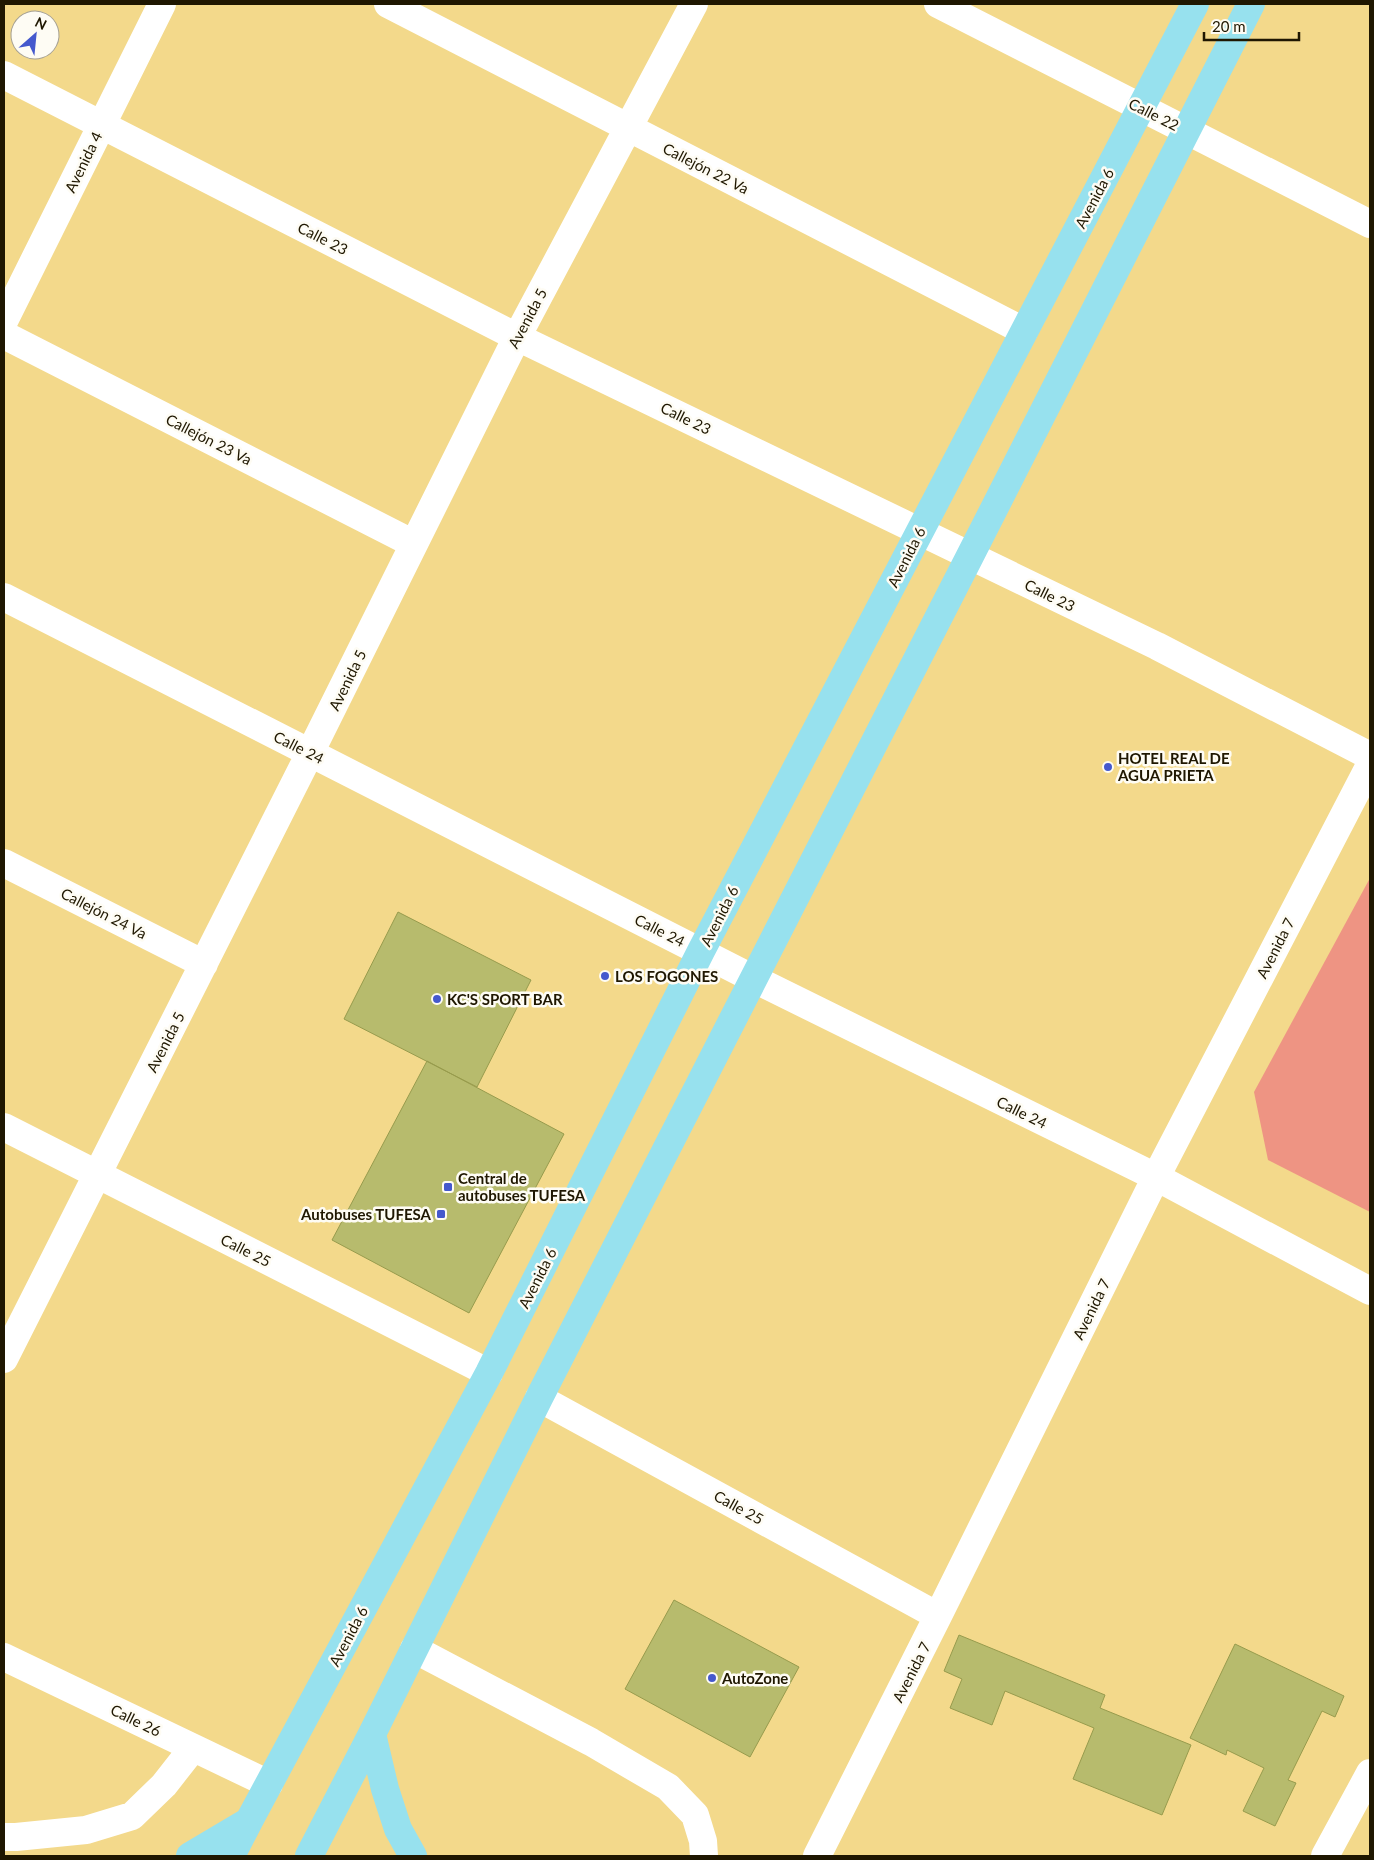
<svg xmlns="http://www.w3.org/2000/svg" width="1374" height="1860" font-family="Lato,sans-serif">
  <rect width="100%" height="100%" fill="#f3d98b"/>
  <path fill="#ee9483" d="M1370 878V1212L1268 1160 1254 1092Z"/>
  <path fill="#b7bb6d" stroke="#979b4d" d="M398 912 531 980 477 1087 344 1019Z
    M427 1061 564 1134 469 1313 332 1240Z
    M674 1600 799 1667 750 1757 625 1689Z
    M959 1635 1105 1695 1100 1708 1191 1745 1162 1815 1073 1779 1094 1728 1005 1691 992 1725 950 1708 962 1679 944 1671Z
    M1235 1644 1344 1696 1335 1717 1322 1711 1288 1780 1296 1783 1275 1826 1243 1811 1264 1768 1227 1750 1226 1755 1190 1738Z"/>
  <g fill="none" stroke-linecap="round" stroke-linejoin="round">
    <path stroke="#fff" stroke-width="28" d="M388 4 1024 331
      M938 4 1370 224
      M4 75 517 337 1157 646 1370 756
      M4 321 162 4
      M4 335 414 544
      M4 597 754 979 1156 1177 1370 1291
      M4 863 204 964
      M4 1127 489 1373
      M4 1359 310 753 517 337 694 4
      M539 1398 938 1616
      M414 1649 591 1742 668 1787 695 1815 703 1841 704 1856
      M4 1657 269 1784
      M4 1837H16L86 1830 132 1816 164 1785 193 1748
      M817 1856 938 1616 1156 1177 1370 765
      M1325 1856 1370 1773"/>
    <path stroke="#97e1ee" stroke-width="28" d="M372 1734 385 1789 398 1829 413 1856
      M190 1856 249 1821
      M231 1856 249 1821 489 1373 701 951 1195 4
      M309 1856 372 1734 539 1398 970 556 1251 4"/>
  </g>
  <g fill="#4559cd" stroke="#fefcf4" stroke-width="2">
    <circle cx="1108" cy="767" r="5"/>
    <circle cx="605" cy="976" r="5"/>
    <circle cx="437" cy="999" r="5"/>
    <rect x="443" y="1182" width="10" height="10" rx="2.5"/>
    <rect x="436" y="1209" width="10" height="10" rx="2.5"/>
    <circle cx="712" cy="1678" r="5"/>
  </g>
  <g text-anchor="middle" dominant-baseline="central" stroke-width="5" stroke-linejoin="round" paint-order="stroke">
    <g font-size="15" fill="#1f1701" stroke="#fefcf4">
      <text transform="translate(1154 114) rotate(27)">Calle 22</text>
      <text transform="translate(83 162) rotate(-64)">Avenida 4</text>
      <text transform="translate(706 168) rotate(27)">Callejón 22 Va</text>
      <text transform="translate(1094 198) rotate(-62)">Avenida 6</text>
      <text transform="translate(323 238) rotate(27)">Calle 23</text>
      <text transform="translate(527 318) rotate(-62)">Avenida 5</text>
      <text transform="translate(686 418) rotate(26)">Calle 23</text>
      <text transform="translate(209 439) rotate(27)">Callejón 23 Va</text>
      <text transform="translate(906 557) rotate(-63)">Avenida 6</text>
      <text transform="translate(1050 595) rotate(26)">Calle 23</text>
      <text transform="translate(347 680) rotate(-64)">Avenida 5</text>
      <text transform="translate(299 747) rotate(27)">Calle 24</text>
      <text transform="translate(104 913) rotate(27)">Callejón 24 Va</text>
      <text transform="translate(719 916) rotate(-63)">Avenida 6</text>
      <text transform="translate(660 930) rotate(27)">Calle 24</text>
      <text transform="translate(1275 948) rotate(-63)">Avenida 7</text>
      <text transform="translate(165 1042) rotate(-63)">Avenida 5</text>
      <text transform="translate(1022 1112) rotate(26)">Calle 24</text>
      <text transform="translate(246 1250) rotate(27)">Calle 25</text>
      <text transform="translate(537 1278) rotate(-63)">Avenida 6</text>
      <text transform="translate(1091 1309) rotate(-64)">Avenida 7</text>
      <text transform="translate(739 1507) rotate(29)">Calle 25</text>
      <text transform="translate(348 1636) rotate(-62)">Avenida 6</text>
      <text transform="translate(911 1672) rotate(-63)">Avenida 7</text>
      <text transform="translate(136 1720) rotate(26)">Calle 26</text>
    </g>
    <g font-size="15" font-weight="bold" fill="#1f1701" stroke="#fefcf4" text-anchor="start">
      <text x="1118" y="758">HOTEL REAL DE<tspan x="1118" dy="17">AGUA PRIETA</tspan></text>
      <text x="615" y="976">LOS FOGONES</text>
      <text x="447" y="999">KC'S SPORT BAR</text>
      <text x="458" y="1178">Central de<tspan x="458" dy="17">autobuses TUFESA</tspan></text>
      <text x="431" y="1214" text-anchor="end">Autobuses TUFESA</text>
      <text x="722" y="1678">AutoZone</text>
    </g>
  </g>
  <rect width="1374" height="1860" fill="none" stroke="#1f1701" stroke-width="10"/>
  <g transform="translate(35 35) rotate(27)"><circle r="24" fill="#fefcf4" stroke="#a5a093"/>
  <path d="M0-4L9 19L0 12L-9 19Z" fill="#4559cd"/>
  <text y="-8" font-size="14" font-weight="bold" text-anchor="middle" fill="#1f1701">N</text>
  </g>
  <path d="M1204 32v8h95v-8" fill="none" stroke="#1f1701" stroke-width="2.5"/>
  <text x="1212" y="32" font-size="15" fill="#1f1701" stroke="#fefcf4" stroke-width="4" paint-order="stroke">20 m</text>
</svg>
